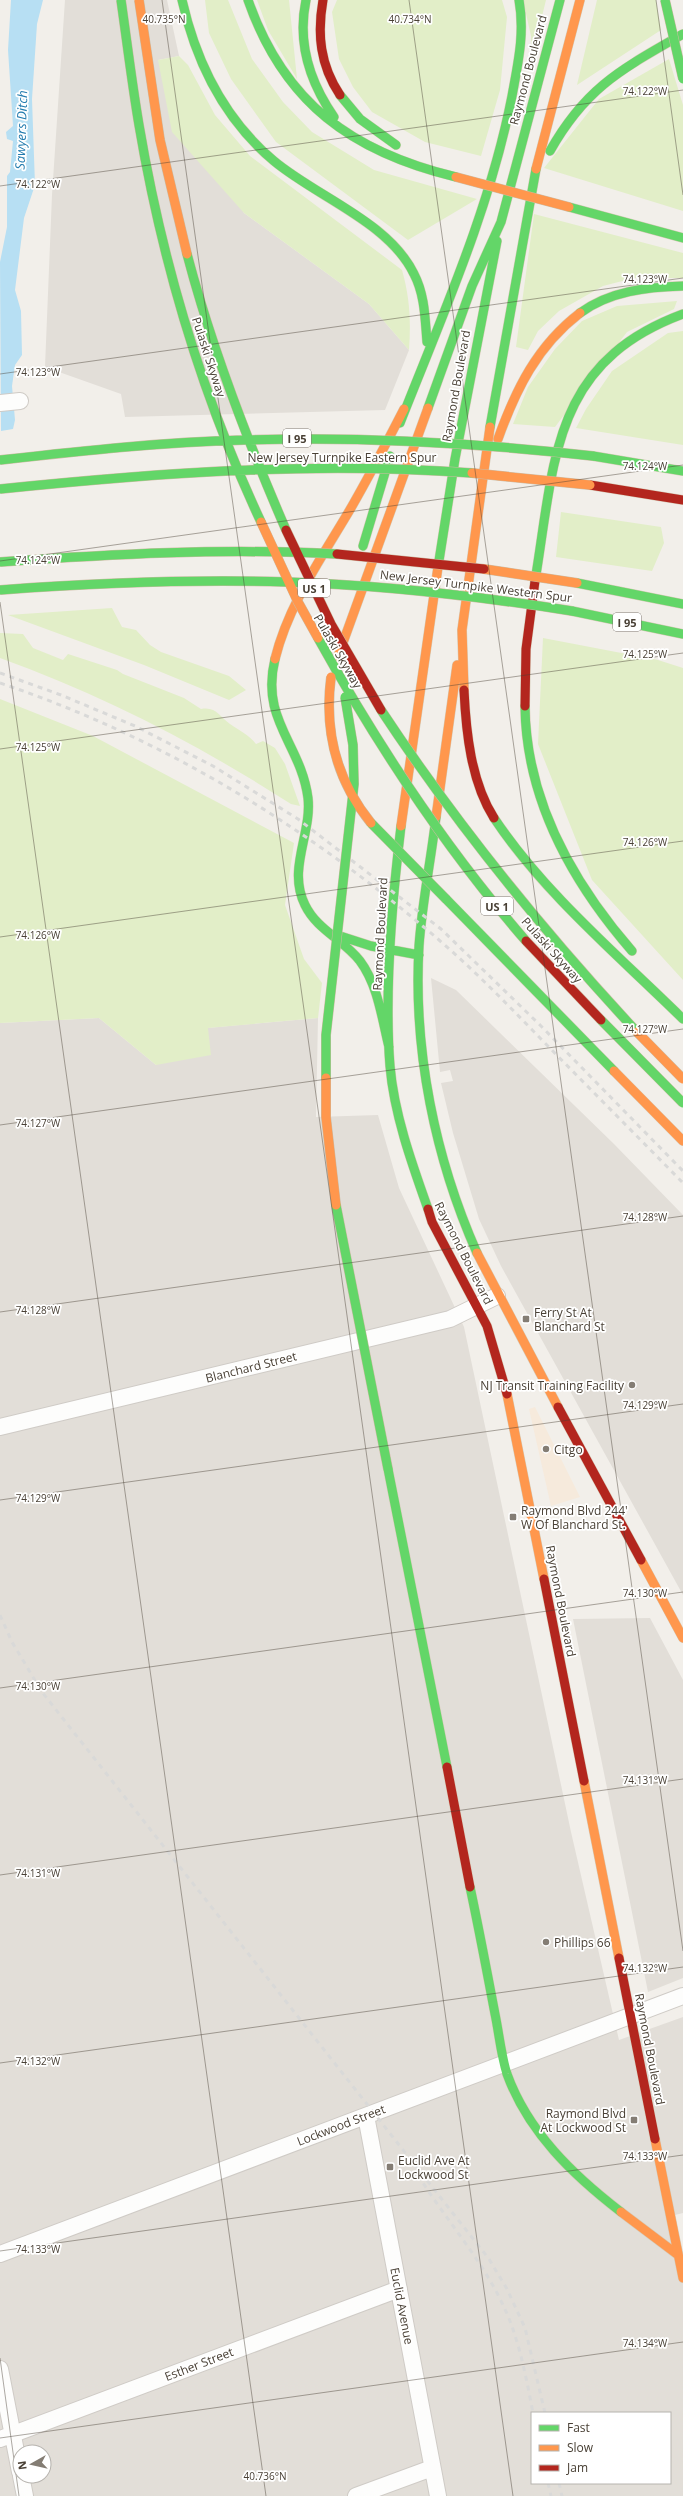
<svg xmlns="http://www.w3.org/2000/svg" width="683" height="2496" font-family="'Open Sans',sans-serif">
  <rect width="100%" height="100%" fill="#f2efea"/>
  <path fill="#f6eadc" d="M535 1407 580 1497 551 1506 529 1409Z"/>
  <path fill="#e2ded8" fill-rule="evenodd" d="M65 0H167L179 56 158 60 244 213 369 304 409 350 385 410 125 417 121 394 45 367 52 195Z
    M431 978 456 990 614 1144 683 1215V1595L501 1266 479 1219 453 1133 441 1083 453 1081 450 1070 440 1072Z
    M99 1018 156 1065 207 1028 318 1018 316 1117 378 1115 399 1188 464 1327 571 1832 619 2040 683 2017V2213L675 2215 683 2259V2496H0V1023ZM532 2413H670V2483H532ZM20 2452H44V2476H20Z
    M650 1618 683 1680V1978L648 1992 573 1619Z"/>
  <path fill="#e2eec8" d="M205 0H228L252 59 283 102 312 132 374 170 477 199 408 240 276 142 231 79 209 33Z
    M257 0H289L297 79 268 30Z
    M337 0H502L507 17 500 90 481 156 425 142 372 112 353 87 339 59 332 12Z
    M523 0H546L531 61V36Z
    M597 0H656L661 30 577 85Z
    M179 56 188 65 215 115 250 156 402 270C410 298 411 322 409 350L369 304 244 213 172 132 158 60Z
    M669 59 683 105V211L544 168 599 99Z
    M534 214 683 253V278H634L603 286 559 311 538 331 528 350 516 347Z
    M677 301 674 309 627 332 555 427 513 424 528 387 555 349 582 321 617 306Z
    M683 331V445L576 428 586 409 612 371 668 333Z
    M561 512 661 527 664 543 652 571 556 557Z
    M112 608 122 627 136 630 150 645 161 652 229 676 246 690 229 700 144 665 8 615Z
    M0 633 23 634 33 648 63 660 68 654 117 670 123 674 184 698 201 709C216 706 220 717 230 724 240 731 249 735 256 744L263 741 275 748 285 764 300 806 291 804C199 745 103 695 0 658Z
    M543 638 658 660 683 668V980L592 880 538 744Z
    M0 699 93 736 294 843 285 905 304 959 322 983 318 1018 208 1028 211 1055 156 1065 99 1018 0 1023Z"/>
  <path fill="#b7dff3" d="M11 0H43L37 24 32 99 35 185 24 218 15 290 21 311 22 355 15 365 12 386 15 420 13 429 1 431 0 262 7 227V176L10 172 13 141 7 139 6 132 13 126 8 50Z"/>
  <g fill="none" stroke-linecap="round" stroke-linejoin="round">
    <g stroke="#cfcbc6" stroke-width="18">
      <path id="street" d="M0 403 20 401
        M0 1427 450 1319 497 1296
        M366 2116 438 2496
        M0 2254 683 1996
        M0 2369 20 2472
        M0 2439 399 2289
        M21 2476 25 2496
        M356 2496 432 2468"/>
    </g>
    <g stroke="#d6cab6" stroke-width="10">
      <path id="fast" d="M182 0C196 62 224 119 274 161 317 197 389 222 414 274 425 295 425 319 427 342
        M248 0C284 103 352 152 456 177
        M306 0C297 43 309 81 334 117
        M340 95 360 119 396 145
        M550 151C586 87 622 69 683 34
        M569 207 683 238
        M580 313C610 291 647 287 683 286
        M428 408 472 286 501 222 560 0
        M400 423C442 316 490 209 512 96 518 63 525 33 519 0
        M490 427 536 169
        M593 456 683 471
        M363 546 390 456
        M438 567 455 459 497 241
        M535 581C555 461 551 363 683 314
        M577 583 683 604
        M572 611 683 634
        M275 659C260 720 301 744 308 798 312 834 287 869 305 905 317 930 344 940 360 961 378 985 382 1019 389 1047
        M525 706C526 800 572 882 632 951
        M436 817C431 860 422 903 419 946 413 1051 435 1158 477 1253
        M494 818C544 893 619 956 683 1019
        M401 826C392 901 384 991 390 1066 394 1114 412 1164 428 1209
        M446 899 614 1071
        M337 935 371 946 419 955
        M388 1469 447 1767
        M470 1887C479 1929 487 1972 495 2014 499 2033 501 2055 507 2074 528 2132 573 2175 621 2212"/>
    </g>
    <g stroke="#d6cab6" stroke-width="10">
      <path id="slow" d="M536 169 580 0
        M498 439C516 389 537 346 580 313
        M275 659C288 606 320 560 348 513 368 479 386 444 404 409
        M337 659 428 408
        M464 690 462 630 490 427
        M436 817 457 665
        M401 826 438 567
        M614 1071 683 1141
        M477 1253 558 1407
        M507 1394 544 1579
        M641 1560 683 1638
        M584 1781 619 1958
        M655 2139 683 2278
        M621 2212 678 2255"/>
    </g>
    <g stroke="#d6cab6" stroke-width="10">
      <path id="jam" d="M323 0C317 34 320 65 340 95
        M590 485 683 500
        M464 690C466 732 471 782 494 818
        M525 706 526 649 535 581
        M428 1209 432 1222 487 1326 507 1394
        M558 1407 641 1560
        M544 1579 584 1781
        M447 1767 470 1887
        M619 1958 655 2139"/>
    </g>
    <use href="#street" stroke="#fdfdfc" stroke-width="16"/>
    <use href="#fast" stroke="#63d668" stroke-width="9"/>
    <use href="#slow" stroke="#ff974d" stroke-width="9"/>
    <use href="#jam" stroke="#b3261e" stroke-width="9"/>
    <path stroke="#d9d9d8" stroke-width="3" stroke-dasharray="5 5" stroke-linecap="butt" d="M0 673 61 695 135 726 213 766 298 819 441 929 541 1026 683 1171
      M0 683C164 738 308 827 439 940 475 971 508 1005 541 1039 588 1087 636 1135 683 1183
      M0 1615 12 1642 42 1692 489 2259 507 2289 525 2328 545 2413
      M418 2175C445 2219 481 2258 503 2305 519 2338 526 2377 533 2413
      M548 2483 551 2496
      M559 2483 562 2496"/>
    <g stroke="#ccbba3" stroke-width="10" stroke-linecap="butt">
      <path id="fast-bridge" d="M121 0C127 42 132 84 139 125 162 261 203 398 261 522
        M665 0 683 79
        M187 254C212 349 247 440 286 530
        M0 460C81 451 162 442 244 440 361 436 477 443 593 456
        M0 489C157 473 314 461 472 473
        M0 562C112 554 224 548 337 554
        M0 590C95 583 191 579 287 582 383 585 477 596 572 611
        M318 638C378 746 445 848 526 941
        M381 710C457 825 543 931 637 1032
        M371 823 446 899
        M601 1020 683 1103
        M326 1078V1035L354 784 353 745 345 697
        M336 1205 388 1469"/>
    </g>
    <g stroke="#ccbba3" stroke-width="10" stroke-linecap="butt">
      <path id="slow-bridge" d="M139 0 160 140 187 254
        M456 177 569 207
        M472 473 590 485
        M261 522 298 602 318 638
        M484 569 577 583
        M331 677C324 731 337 781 371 823
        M637 1032 683 1079
        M326 1078V1117L336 1205"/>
    </g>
    <g stroke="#ccbba3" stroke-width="10" stroke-linecap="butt">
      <path id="jam-bridge" d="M286 530 331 624 381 710
        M337 554 484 569
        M526 941 601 1020"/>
    </g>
    <use href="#fast-bridge" stroke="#63d668" stroke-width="9"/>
    <use href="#slow-bridge" stroke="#ff974d" stroke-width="9"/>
    <use href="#jam-bridge" stroke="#b3261e" stroke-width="9"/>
  </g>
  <path fill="none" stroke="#494035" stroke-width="1" stroke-opacity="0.45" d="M162 0 513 2496M409 0 683 1951M656 0 683 195M0 186 683 90M0 374 683 278M0 561 683 465M0 602 266 2496M0 749 683 653M0 937 683 841M0 1125 683 1029M0 1312 683 1216M0 1500 683 1404M0 1688 683 1592M0 1875 683 1779M0 2063 683 1967M0 2251 683 2155M0 2358 19 2496M0 2438 683 2342"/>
  <g fill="#847d74" stroke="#fff" stroke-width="1.5">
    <rect x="522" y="1315" width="8" height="8" rx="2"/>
    <circle cx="632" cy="1385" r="4"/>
    <circle cx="546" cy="1449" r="4"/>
    <rect x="509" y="1513" width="8" height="8" rx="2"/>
    <circle cx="546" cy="1942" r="4"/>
    <rect x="630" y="2116" width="8" height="8" rx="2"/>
    <rect x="386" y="2163" width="8" height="8" rx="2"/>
  </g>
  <g text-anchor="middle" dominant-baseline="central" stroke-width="3.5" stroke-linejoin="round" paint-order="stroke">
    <g fill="#fff" stroke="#807972" stroke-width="1">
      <rect x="283" y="429" width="28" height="18" rx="3"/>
      <rect x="298" y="579" width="32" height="18" rx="3"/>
      <rect x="613" y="613" width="28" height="18" rx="3"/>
      <rect x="481" y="897" width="32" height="18" rx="3"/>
    </g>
    <g font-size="11" font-weight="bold" fill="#494035">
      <text x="297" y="438">I 95</text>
      <text x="314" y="588">US 1</text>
      <text x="627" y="622">I 95</text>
      <text x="497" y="906">US 1</text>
    </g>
    <g font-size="12" fill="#494035" stroke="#fff">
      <text transform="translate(528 70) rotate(-75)">Raymond Boulevard</text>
      <text transform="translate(209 357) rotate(72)">Pulaski Skyway</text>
      <text transform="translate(456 386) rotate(-80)">Raymond Boulevard</text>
      <text x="342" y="457">New Jersey Turnpike Eastern Spur</text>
      <text transform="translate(476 586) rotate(7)">New Jersey Turnpike Western Spur</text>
      <text transform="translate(338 651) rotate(60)">Pulaski Skyway</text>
      <text transform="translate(380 934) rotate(-87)">Raymond Boulevard</text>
      <text transform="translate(552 950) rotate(48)">Pulaski Skyway</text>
      <text transform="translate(464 1253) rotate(63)">Raymond Boulevard</text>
      <text transform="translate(251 1367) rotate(-14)">Blanchard Street</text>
      <text transform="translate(561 1601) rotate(79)">Raymond Boulevard</text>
      <text transform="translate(650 2049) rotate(79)">Raymond Boulevard</text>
      <text transform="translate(341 2125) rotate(-21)">Lockwood Street</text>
      <text transform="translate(402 2306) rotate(79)">Euclid Avenue</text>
      <text transform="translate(199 2364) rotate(-21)">Esther Street</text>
    </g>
    <g font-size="12" fill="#494035" stroke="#fff" text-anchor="start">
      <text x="534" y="1312">Ferry St At<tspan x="534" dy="14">Blanchard St</tspan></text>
      <text x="624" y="1385" text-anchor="end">NJ Transit Training Facility</text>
      <text x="554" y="1449">Citgo</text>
      <text x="521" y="1510">Raymond Blvd 244'<tspan x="521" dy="14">W Of Blanchard St.</tspan></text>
      <text x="554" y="1942">Phillips 66</text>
      <text x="626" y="2113" text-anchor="end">Raymond Blvd<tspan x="626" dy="14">At Lockwood St</tspan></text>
      <text x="398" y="2160">Euclid Ave At<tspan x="398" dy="14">Lockwood St</tspan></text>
    </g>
    <g font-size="13" font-style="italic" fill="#227bae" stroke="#fff">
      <text transform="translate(21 130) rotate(-88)">Sawyers Ditch</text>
    </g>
  </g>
  <g font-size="10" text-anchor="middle" fill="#494035" stroke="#fff" stroke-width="3.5" stroke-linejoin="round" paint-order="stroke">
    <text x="164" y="23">40.735°N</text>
    <text x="410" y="23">40.734°N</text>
    <text x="645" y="95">74.122°W</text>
    <text x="38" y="188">74.122°W</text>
    <text x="645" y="283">74.123°W</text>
    <text x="38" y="376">74.123°W</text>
    <text x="645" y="470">74.124°W</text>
    <text x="38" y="564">74.124°W</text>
    <text x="645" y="658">74.125°W</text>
    <text x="38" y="751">74.125°W</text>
    <text x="645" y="846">74.126°W</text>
    <text x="38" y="939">74.126°W</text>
    <text x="645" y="1033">74.127°W</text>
    <text x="38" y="1127">74.127°W</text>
    <text x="645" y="1221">74.128°W</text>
    <text x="38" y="1314">74.128°W</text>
    <text x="645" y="1409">74.129°W</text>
    <text x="38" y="1502">74.129°W</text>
    <text x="645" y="1597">74.130°W</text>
    <text x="38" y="1690">74.130°W</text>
    <text x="645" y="1784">74.131°W</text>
    <text x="38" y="1877">74.131°W</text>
    <text x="645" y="1972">74.132°W</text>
    <text x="38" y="2065">74.132°W</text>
    <text x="645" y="2160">74.133°W</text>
    <text x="38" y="2253">74.133°W</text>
    <text x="645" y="2347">74.134°W</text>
    <text x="265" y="2480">40.736°N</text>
  </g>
  <rect x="531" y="2412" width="140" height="72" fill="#ffffff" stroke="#b6b3ae"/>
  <rect x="539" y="2425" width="20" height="6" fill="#63d668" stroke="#b6b3ae"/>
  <text x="567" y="2432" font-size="12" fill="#494035">Fast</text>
  <rect x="539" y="2445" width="20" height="6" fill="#ff974d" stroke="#b6b3ae"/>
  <text x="567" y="2452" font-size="12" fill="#494035">Slow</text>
  <rect x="539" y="2465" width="20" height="6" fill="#b3261e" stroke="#b6b3ae"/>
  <text x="567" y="2472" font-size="12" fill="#494035">Jam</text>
  <g transform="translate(32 2464) rotate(262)"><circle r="19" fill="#ffffff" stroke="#b6b3ae"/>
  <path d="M0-3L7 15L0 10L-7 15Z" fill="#847d74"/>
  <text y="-6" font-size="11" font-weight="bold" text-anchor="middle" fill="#494035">N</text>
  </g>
</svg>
